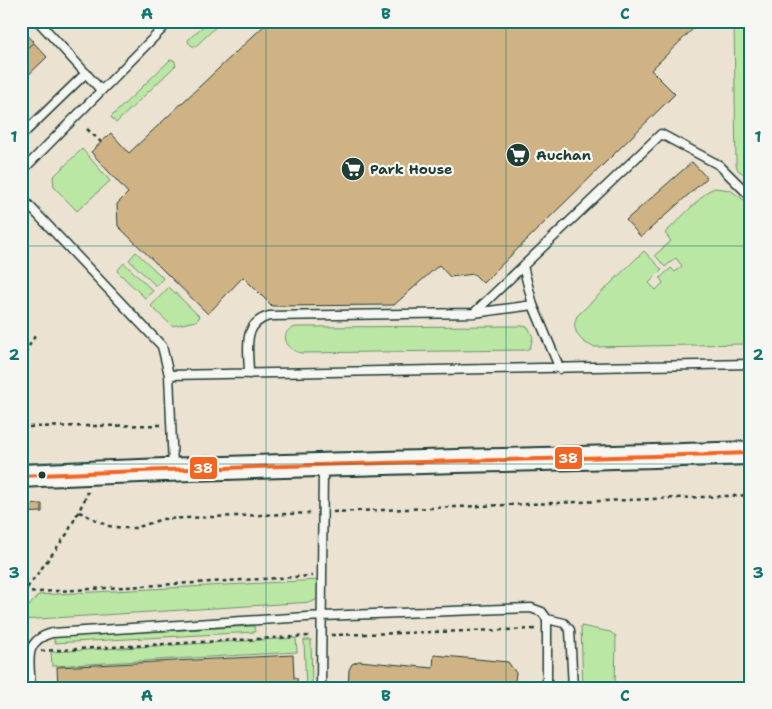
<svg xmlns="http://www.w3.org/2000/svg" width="772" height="709" font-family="'Shantell Sans',sans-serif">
  <rect width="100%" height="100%" fill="#ebe2d1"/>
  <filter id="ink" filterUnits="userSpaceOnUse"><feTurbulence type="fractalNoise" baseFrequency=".02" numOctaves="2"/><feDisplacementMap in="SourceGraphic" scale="10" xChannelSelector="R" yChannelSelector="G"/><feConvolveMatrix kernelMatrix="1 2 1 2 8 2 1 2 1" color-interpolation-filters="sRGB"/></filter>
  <g filter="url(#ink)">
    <path fill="#bbe7a5" stroke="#6d926c" d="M209 21H222L196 46H192L188 42 189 39Z
      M734 21H751V178H749L738 170 736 165Z
      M170 60H174L176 65 116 123 111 117Z
      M82 149 110 181 77 211 54 187 53 177Z
      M715 188 730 190 751 205V339L743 344 594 347C581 343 570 330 577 316L644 251 662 270 649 283 656 290 663 283 660 278 671 268 675 272 682 266 676 258 665 267 655 255 671 241 665 233 708 191Z
      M136 252 163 278 156 286 129 260Z
      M124 263 153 291 145 298 117 271Z
      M169 287 200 317 196 321 172 326 151 306Z
      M522 326 528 327 533 337 530 348 526 350 301 353C284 350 278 328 298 327Z
      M320 580 319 598 312 602 21 620V616L38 595Z
      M254 626 255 632 54 643V637Z
      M581 626 610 632 616 636 615 688H583Z
      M296 638 297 652 52 666 51 652Z
      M304 640H311L312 688H306Z"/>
    <path fill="#d0b385" stroke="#1f3d34" d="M269 21H701L651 70 675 94 483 283 474 274 450 277 439 265 394 305 272 306 243 277 208 314 118 226 117 204 128 193 91 152 111 133 129 153Z
      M21 28 34 42 27 48 21 42Z
      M21 29 47 57 21 82Z
      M692 162 707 178 641 237 626 220Z
      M42 504V512L21 513V505Z
      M293 655 294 678H297L298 688H58L57 667Z
      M434 655 508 662 516 673 514 688H348L349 670 352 664 359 661 433 668Z"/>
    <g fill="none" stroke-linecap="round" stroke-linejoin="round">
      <g stroke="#1f3d34" stroke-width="11">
        <path id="service" d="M38 21 101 90
          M21 136 86 73
          M21 172 170 21
          M21 197 162 346 169 375 173 467
          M523 266 533 305
          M474 313 661 134 719 165 751 197
          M249 374C249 350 241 324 269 316L474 313 533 305 560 369
          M169 375 751 364
          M547 619 564 623 570 630 573 688
          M31 688C30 663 22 641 52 633L322 616 531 608 542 612 547 619V688
          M321 688 323 467"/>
      </g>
      <g stroke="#1f3d34" stroke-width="26">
        <path id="secondary" d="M21 476C264 464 508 461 751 453"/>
      </g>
      <path stroke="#1f3d34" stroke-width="2.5" stroke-dasharray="4 4" stroke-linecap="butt" d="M87 129 101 142
        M21 360 35 336
        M21 427 162 425
        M79 512 109 526 123 528H136L162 519 312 513
        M333 512 751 495
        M21 562 27 588 21 594
        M27 588 67 534 88 493H82
        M23 593 312 576
        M331 635 538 629
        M41 651 310 636"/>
      <use href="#service" stroke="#f6f6f2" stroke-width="8"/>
      <use href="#secondary" stroke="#f6f6f2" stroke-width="22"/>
      <g stroke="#f6f6f2" stroke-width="8">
        <path id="bus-1" d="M21 476C264 464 508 461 751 453"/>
      </g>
      <use href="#bus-1" stroke="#f26522" stroke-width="4"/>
    </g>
  </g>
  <path fill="none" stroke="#0f766e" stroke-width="1" stroke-opacity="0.55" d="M266 21V688M506 21V688M21 246H751M21 464H751"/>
  <defs>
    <g id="supermarket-disc" transform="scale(1.25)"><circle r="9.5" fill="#1f3d34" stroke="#f6f6f2"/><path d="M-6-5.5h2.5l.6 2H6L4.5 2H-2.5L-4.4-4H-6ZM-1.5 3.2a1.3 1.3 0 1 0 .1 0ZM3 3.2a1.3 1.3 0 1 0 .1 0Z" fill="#fff"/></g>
  </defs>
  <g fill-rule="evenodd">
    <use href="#supermarket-disc" x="518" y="155"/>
    <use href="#supermarket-disc" x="353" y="169"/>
  </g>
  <circle fill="#1f3d34" stroke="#f6f6f2" stroke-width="2" cx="42" cy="475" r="4.5"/>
  <g text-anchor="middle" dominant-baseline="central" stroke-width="4.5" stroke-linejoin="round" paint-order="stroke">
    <g font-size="14" font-weight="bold" fill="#1f3d34" stroke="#f6f6f2" text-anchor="start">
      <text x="536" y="155">Auchan</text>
      <text x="370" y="169">Park House</text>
    </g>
  </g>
  <g stroke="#f6f6f2" stroke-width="2">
    <rect x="554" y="446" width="29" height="24" rx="5" fill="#f26522"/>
    <rect x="189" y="456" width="29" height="24" rx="5" fill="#f26522"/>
  </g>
  <g font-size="14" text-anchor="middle" font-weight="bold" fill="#fff">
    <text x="568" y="463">38</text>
    <text x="203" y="473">38</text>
  </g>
  <rect width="772" height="709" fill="none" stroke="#f6f6f2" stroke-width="55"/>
  <rect x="28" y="28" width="716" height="654" fill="none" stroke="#0f766e" stroke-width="2"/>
  <g font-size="16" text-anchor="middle" font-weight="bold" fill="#0f766e">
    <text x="147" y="19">A</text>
    <text x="386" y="19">B</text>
    <text x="625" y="19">C</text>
    <text x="14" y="142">1</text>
    <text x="758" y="142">1</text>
    <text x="14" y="360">2</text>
    <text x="758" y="360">2</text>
    <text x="14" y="578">3</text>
    <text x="758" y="578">3</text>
    <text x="147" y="701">A</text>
    <text x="386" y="701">B</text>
    <text x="625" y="701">C</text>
  </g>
</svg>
